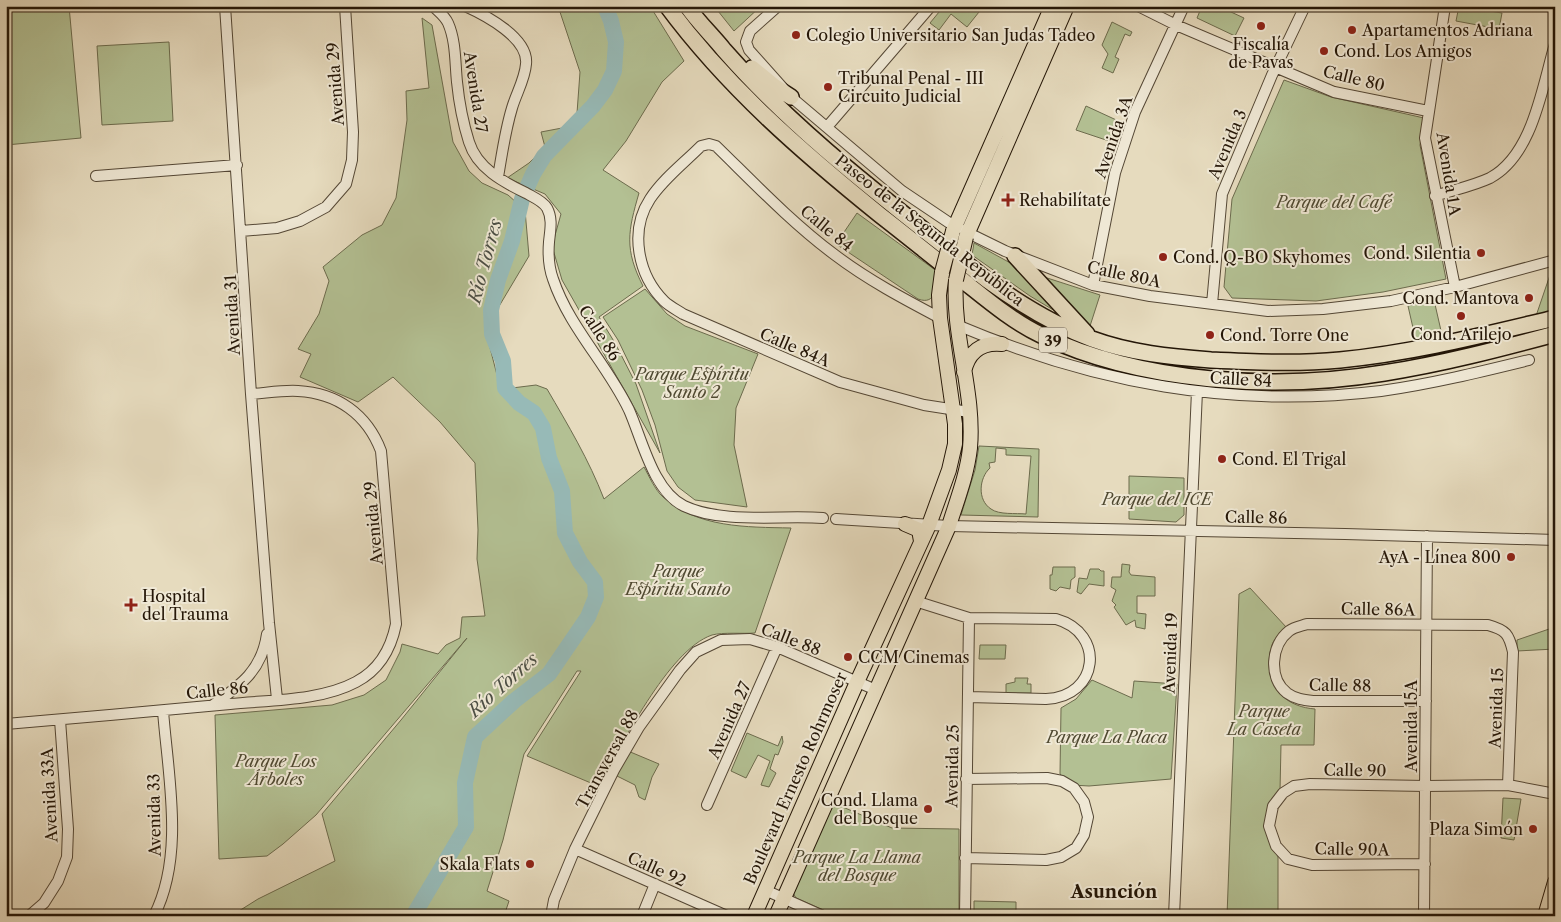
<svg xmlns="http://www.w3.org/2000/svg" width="1561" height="922" font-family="'Libre Caslon Text',serif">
  <rect width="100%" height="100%" fill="#e6dbbe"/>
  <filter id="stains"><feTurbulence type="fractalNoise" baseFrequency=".004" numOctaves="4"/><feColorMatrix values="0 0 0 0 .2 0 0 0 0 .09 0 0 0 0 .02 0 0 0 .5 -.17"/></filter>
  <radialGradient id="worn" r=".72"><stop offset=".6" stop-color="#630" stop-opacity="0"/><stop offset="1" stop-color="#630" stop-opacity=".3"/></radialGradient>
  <path fill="#b3c093" stroke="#6c6b4d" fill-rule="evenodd" d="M6 6H69L81 138 6 145Z
    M558 6H650L684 61 662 82 626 141 603 170 639 193C628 231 624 249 643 286L599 317 615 343 636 384 660 453 562 280 552 246 561 214 545 194 507 178 529 163 545 147 541 132 562 128 577 113 580 72Z
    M714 6H761L734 31Z
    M944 6H979L980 7 977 10 979 12 967 27 951 14 939 30 930 23Z
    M1202 6H1218L1244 18 1235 36 1197 18Z
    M1459 6 1502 13 1499 29 1456 21Z
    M422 18 432 25 453 142 469 171 482 183 508 195 525 210 529 256 498 308 487 336 497 375 512 388 536 385 547 389C568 425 589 460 604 499L644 467C649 476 655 490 663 497 698 528 746 527 791 528L755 633C743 634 723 632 712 635 668 650 621 747 598 786L527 756 581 671H577L524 754 503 840 487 891 509 901 504 916H231L258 899 335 861 322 814 401 720 467 638 316 815 283 844 267 856 219 859 215 715 332 705 364 695 386 680 400 652 402 644 438 654 446 645 460 638 462 617 485 616 477 559 478 530 475 463 440 422 393 377 358 402 300 377 311 354 298 349 319 314 329 281 323 267 362 235 382 225 396 198 407 120 406 91 429 88Z
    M1112 22 1132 32 1130 36 1125 34 1115 57 1119 59 1113 73 1102 68 1108 54 1102 45Z
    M169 42 173 121 102 125 97 46Z
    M1284 80 1331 97 1424 118 1420 145 1446 279 1383 292 1316 301 1232 298 1224 287 1232 199Z
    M1086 106 1125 124 1118 144 1076 130Z
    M857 213 938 272C936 285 937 306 918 299L836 244Z
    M974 243 1025 271 1070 320 1030 296 972 255Z
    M1555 271V311L1536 316 1551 272Z
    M1041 276 1100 295 1090 326Z
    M645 289 667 314 685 326 758 354 736 408 734 445 747 507 695 500 678 487 667 471 655 425 642 390 618 340 603 317Z
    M1434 300 1442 335 1416 341 1408 306Z
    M979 446 1039 449 1038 517 961 515 975 470ZM996 448 1006 449V455L1031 456 1026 514C1016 513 999 515 991 509 977 500 979 478 990 468L989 463 995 462Z
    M1129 476 1184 478V515L1176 522 1129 519Z
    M1122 564 1130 565 1129 572 1131 575 1155 577V596H1137V613L1146 614 1145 629 1136 627 1135 620 1126 625 1114 607 1116 605 1112 601 1116 590 1111 587 1112 577H1121Z
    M1053 567H1075V577L1071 580 1070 589 1060 587 1056 591 1050 589V575H1052Z
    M1090 569H1099L1101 571H1104V586L1089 584 1081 594 1077 592 1079 578 1087 579Z
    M1250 588 1287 628C1283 631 1278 635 1275 639 1270 646 1269 657 1269 665 1270 692 1289 707 1315 709L1314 745H1281L1280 791 1270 839 1278 857V916H1227L1239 594Z
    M1555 627V649L1517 651V640Z
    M980 645H1006L1005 659H979Z
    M1015 678H1028L1027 684H1031V693H1006V684L1015 682Z
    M1092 680 1132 698 1134 681 1177 684 1171 779 1089 786 1072 785 1060 774 1061 708 1076 699Z
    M747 733 778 746 782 736 783 742 778 755 775 754 770 769 776 773 769 787 761 785 770 761 758 755 746 778 731 771Z
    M628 751 659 764 652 777 645 800 639 797 635 785 615 775Z
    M1503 798 1521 799 1514 840 1501 838Z
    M831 802 892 828 959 829V916H837L796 898 792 891Z
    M974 901 1016 902V916H974Z"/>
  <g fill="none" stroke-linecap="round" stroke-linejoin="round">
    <path stroke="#97bab7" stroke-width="16" d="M413 916 466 827 465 783 475 737 514 701 549 674 588 617 596 597 595 582 580 562 565 533 562 491 549 458 543 428 534 413 519 403 505 388 503 361 492 334 491 310 498 280 512 241 522 199 533 174 544 156 593 106 605 90 614 71 616 42 611 21 605 6"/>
    <g stroke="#544735" stroke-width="12">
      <path id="minor" d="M225 6 251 394 269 623 277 699
        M433 6C438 11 445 16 448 23 456 41 455 63 457 82 459 102 463 123 469 142 477 168 503 182 526 193 533 197 543 201 547 208 553 219 550 231 549 242 548 254 549 268 553 279 569 327 607 364 629 410 642 439 653 491 684 506 722 524 781 515 823 518
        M465 6C485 15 529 38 526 64 525 79 516 94 512 108 505 131 502 154 498 177
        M778 6 750 31 746 42 749 50 791 97 902 191 954 226 1005 251 1093 285 1150 296 1268 311 1323 309 1391 301 1455 287 1555 260
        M1138 6 1176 25 1334 92 1428 111
        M1445 6 1425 138 1455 287
        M827 127 931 6
        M96 176 237 165
        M1435 196C1453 190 1473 186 1490 178 1533 155 1542 87 1555 44
        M241 231 277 228 300 221 326 207 346 184 352 160 353 132 345 6
        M1093 285 1115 173 1135 112 1184 6
        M1212 304 1222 194 1272 75 1305 6
        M940 318C904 299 868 280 835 255 792 223 754 183 716 146L709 144 701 146C684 163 663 179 650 199 629 231 638 275 664 301 669 306 677 310 683 314L840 382 924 405 969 412
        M957 325C1094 383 1232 409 1381 391 1431 384 1480 372 1529 360
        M836 519 949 526 1345 534 1555 540
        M915 601 969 618 1056 619C1106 633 1099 697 1046 699L968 697
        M1426 701H1313C1304 700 1295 699 1287 693 1268 678 1271 645 1289 631 1294 627 1301 626 1307 624L1488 625C1506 630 1509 634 1513 652L1508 785
        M213 705C241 685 262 670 267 634
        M6 724C81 718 155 711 230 704 269 700 321 701 356 682 379 670 391 649 396 624L381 451C367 414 337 393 298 391 283 390 266 393 251 394
        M707 805 777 647
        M575 849 727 916
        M965 858 1046 860 1061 857 1076 848 1084 835 1088 817 1084 802 1074 788 1062 781 1047 778 966 779
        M1425 864 1312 865 1288 859 1276 846 1269 826 1273 806 1283 793 1294 786 1310 784 1426 786 1508 785 1555 794
        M765 890 823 916
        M29 916 44 903 58 881 67 857 68 829 60 720
        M154 916C185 855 168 776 163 711
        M551 916 554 900 575 849 614 770 639 727 680 670 696 652 721 640 750 639 777 647 876 690
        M642 916 655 884
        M965 916 969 618
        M1174 916 1197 391
        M1424 916 1427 536"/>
    </g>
    <g stroke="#241607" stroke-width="16">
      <path id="major" d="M953 231 1052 6
        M966 237 1067 6
        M964 372C968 352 982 342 1002 344
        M905 524 919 530 921 541
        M754 916 857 682 929 525 949 470 955 444V424L940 318 939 295 942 272
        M776 916 949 526C957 500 967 475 970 448 975 392 952 336 956 280
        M1545 916 1555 882"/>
    </g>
    <g stroke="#241607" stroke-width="18">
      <path id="highway" d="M667 6C727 87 802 152 880 215 907 236 934 258 961 279 985 298 1013 322 1041 335 1141 383 1276 391 1384 373 1442 364 1499 349 1555 334
        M687 6C698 22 712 35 724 50 801 138 896 207 987 280 1020 304 1054 325 1092 339 1130 353 1171 357 1211 360 1254 362 1297 364 1340 360 1413 353 1483 335 1555 318
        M752 68 774 86 791 97
        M1015 256 1087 334"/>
    </g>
    <use href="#minor" stroke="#efe8d5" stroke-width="10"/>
    <use href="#major" stroke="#e6dbbe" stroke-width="14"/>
    <use href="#highway" stroke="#e6dbbe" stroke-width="15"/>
    <g stroke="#241607" stroke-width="16" stroke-linecap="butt">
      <path id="major-bridge" d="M942 272 953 231
        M956 280 966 237"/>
    </g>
    <use href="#major-bridge" stroke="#e6dbbe" stroke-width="14"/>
  </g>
  <g fill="#8f2418" stroke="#efe8d5" stroke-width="2">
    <circle cx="1261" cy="26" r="5"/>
    <circle cx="1352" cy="30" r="5"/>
    <circle cx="796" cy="35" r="5"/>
    <circle cx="1324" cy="51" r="5"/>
    <circle cx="828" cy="87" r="5"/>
    <path d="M1005.5 192.5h5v5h5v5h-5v5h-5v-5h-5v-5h5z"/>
    <circle cx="1481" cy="253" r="5"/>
    <circle cx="1163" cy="257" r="5"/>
    <circle cx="1529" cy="298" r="5"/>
    <circle cx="1461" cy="316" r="5"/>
    <circle cx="1210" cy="335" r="5"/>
    <circle cx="1222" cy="459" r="5"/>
    <circle cx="1511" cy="557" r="5"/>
    <path d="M128.5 597.5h5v5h5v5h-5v5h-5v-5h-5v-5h5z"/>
    <circle cx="848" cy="657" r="5"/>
    <circle cx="928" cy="809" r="5"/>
    <circle cx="1533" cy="829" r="5"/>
    <circle cx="530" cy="864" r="5"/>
  </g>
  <g text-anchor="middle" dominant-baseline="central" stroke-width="4" stroke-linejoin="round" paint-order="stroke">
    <rect fill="#efe8d5" stroke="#615545" stroke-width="1" x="1039" y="327.5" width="28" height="25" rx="4"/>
    <g font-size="15" font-weight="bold" fill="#241607">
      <text x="1053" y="340">39</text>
    </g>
    <g font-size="16" fill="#241607" stroke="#efe8d5" text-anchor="start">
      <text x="1362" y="30">Apartamentos Adriana</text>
      <text x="806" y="35">Colegio Universitario San Judas Tadeo</text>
      <text x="1261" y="44" text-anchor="middle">Fiscalía<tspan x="1261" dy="18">de Pavas</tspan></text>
      <text x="1334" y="51">Cond. Los Amigos</text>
      <text x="838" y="78">Tribunal Penal - III<tspan x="838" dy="18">Circuito Judicial</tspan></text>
      <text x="1019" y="200">Rehabilítate</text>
      <text x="1471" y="253" text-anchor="end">Cond. Silentia</text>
      <text x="1173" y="257">Cond. Q-BO Skyhomes</text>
      <text x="1519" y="298" text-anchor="end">Cond. Mantova</text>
      <text x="1461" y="334" text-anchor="middle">Cond. Arilejo</text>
      <text x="1220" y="335">Cond. Torre One</text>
      <text x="1232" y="459">Cond. El Trigal</text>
      <text x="1501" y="557" text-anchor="end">AyA - Línea 800</text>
      <text x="142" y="596">Hospital<tspan x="142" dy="18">del Trauma</tspan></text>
      <text x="858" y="657">CCM Cinemas</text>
      <text x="918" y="800" text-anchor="end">Cond. Llama<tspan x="918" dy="18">del Bosque</tspan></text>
      <text x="1523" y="829" text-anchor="end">Plaza Simón</text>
      <text x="520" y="864" text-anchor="end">Skala Flats</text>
    </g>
    <g font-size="16" fill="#241607" stroke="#efe8d5">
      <text transform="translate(1354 78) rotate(14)">Calle 80</text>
      <text transform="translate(335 84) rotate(-94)">Avenida 29</text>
      <text transform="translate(476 92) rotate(81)">Avenida 27</text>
      <text transform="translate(1113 137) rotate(-71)">Avenida 3A</text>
      <text transform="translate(1227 144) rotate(-67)">Avenida 3</text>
      <text transform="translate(1449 174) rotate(81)">Avenida 1A</text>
      <text transform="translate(827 228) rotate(39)">Calle 84</text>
      <text transform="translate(930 230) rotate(38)">Paseo de la Segunda República</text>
      <text transform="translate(1124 274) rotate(12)">Calle 80A</text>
      <text transform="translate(232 315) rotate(-93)">Avenida 31</text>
      <text transform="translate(600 333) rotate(57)">Calle 86</text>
      <text transform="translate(795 347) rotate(23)">Calle 84A</text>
      <text transform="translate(1241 379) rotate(3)">Calle 84</text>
      <text transform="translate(1256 517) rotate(1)">Calle 86</text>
      <text transform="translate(373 523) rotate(-95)">Avenida 29</text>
      <text transform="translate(1378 609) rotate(1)">Calle 86A</text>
      <text transform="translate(791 639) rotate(21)">Calle 88</text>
      <text transform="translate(1170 653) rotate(-88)">Avenida 19</text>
      <text transform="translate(1340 685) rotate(1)">Calle 88</text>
      <text transform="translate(217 690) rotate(-6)">Calle 86</text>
      <text transform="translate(1496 708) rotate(-88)">Avenida 15</text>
      <text transform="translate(729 720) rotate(-66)">Avenida 27</text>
      <text transform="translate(1411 726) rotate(-90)">Avenida 15A</text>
      <text transform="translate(607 759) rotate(-61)">Transversal 88</text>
      <text transform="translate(952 766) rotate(-89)">Avenida 25</text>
      <text transform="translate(1355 770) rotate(1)">Calle 90</text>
      <text transform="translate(795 778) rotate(-66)">Boulevard Ernesto Rohrmoser</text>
      <text transform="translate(49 795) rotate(-93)">Avenida 33A</text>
      <text transform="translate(154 815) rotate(-91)">Avenida 33</text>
      <text transform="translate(1352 849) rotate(1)">Calle 90A</text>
      <text transform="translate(657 869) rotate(24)">Calle 92</text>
    </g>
    <g font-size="16" font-style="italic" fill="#4f4931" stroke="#efe8d5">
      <text x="1334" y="202">Parque del Café</text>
      <text x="692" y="374">Parque Espíritu<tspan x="692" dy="18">Santo 2</tspan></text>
      <text x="1157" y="499">Parque del ICE</text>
      <text x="678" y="571">Parque<tspan x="678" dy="18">Espíritu Santo</tspan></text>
      <text x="1264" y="711">Parque<tspan x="1264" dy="18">La Caseta</tspan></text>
      <text x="1107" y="737">Parque La Placa</text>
      <text x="276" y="761">Parque Los<tspan x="276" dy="18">Árboles</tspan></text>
      <text x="857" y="857">Parque La Llama<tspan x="857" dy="18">del Bosque</tspan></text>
    </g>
    <g font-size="18" font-style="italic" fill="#4c4f45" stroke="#efe8d5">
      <text transform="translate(485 261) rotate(-75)">Río Torres</text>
      <text transform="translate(503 685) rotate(-42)">Río Torres</text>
    </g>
    <g font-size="18" font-weight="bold" fill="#241607" stroke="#efe8d5">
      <text x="1114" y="892">Asunción</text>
    </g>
  </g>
  <rect width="1561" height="922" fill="none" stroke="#e6dbbe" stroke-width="25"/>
  <rect x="8" y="8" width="1546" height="907" fill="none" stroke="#241607" stroke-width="2.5"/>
  <rect x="12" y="12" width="1536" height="897" fill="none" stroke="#241607"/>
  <rect width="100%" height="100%" filter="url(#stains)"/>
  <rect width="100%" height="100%" fill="url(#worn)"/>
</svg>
